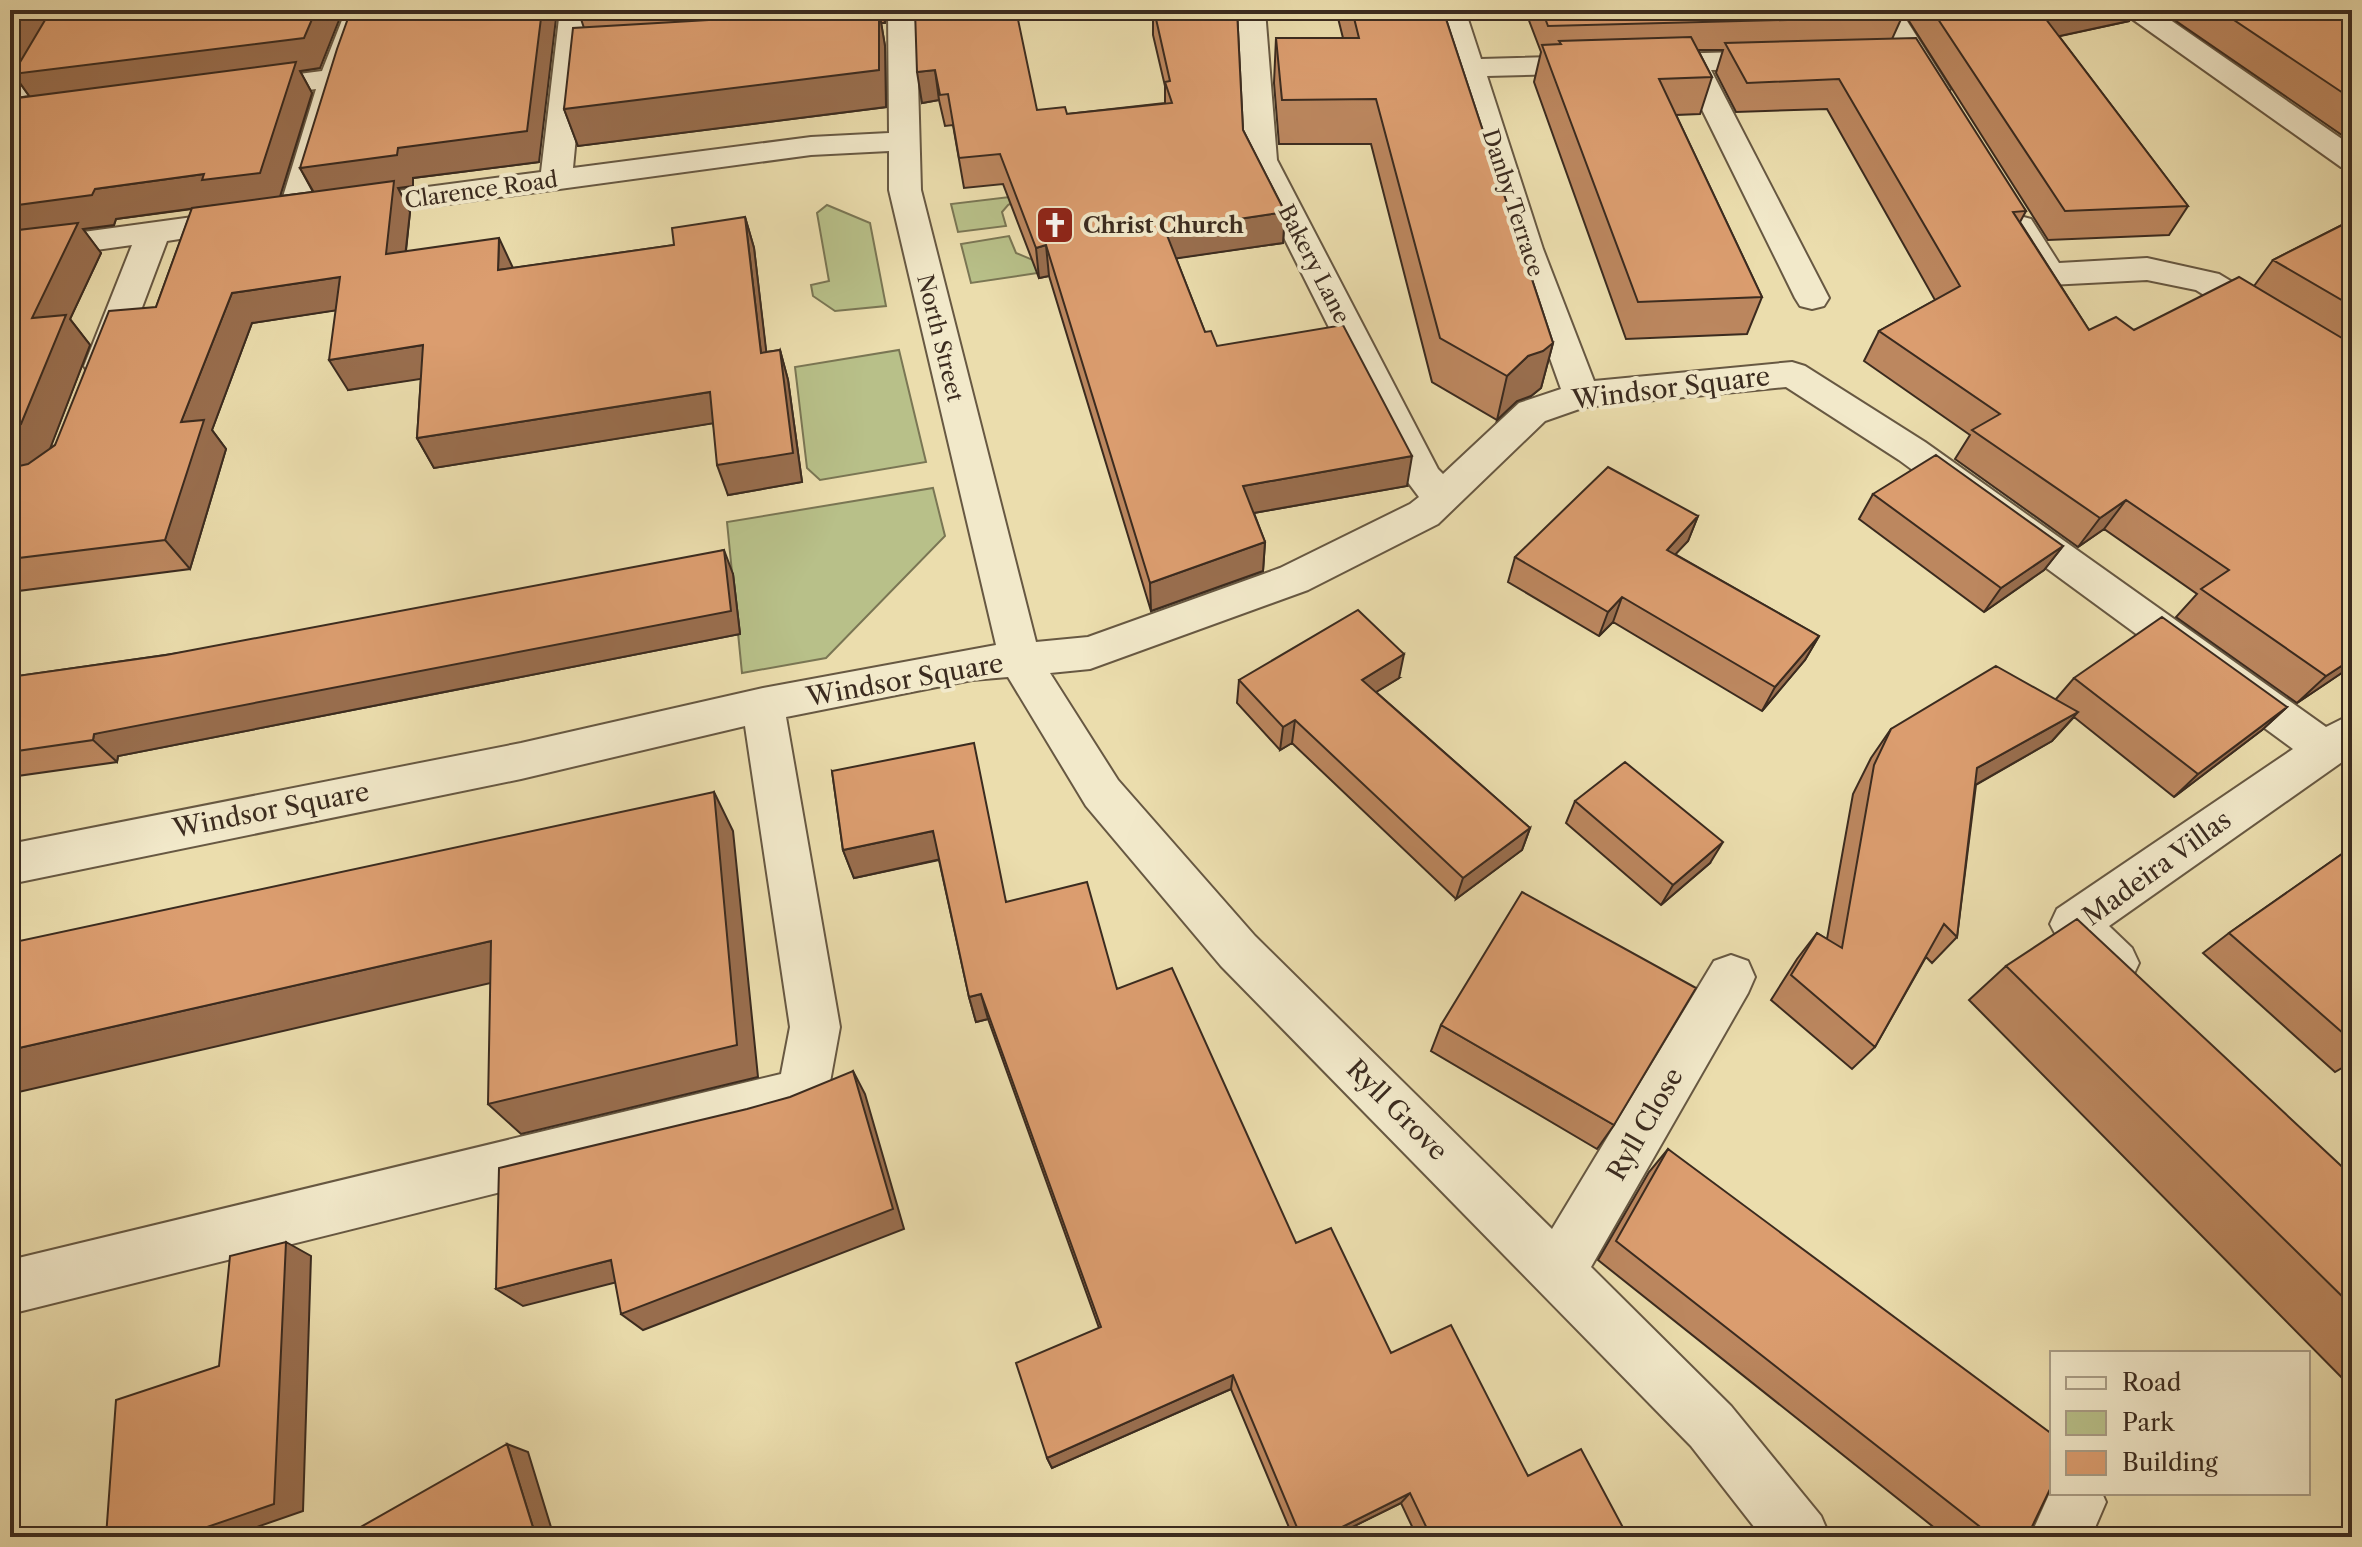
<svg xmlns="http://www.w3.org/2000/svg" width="2362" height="1547" font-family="'Libre Caslon Text',serif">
  <rect width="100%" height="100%" fill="#ebddad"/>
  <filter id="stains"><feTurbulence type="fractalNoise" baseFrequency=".0025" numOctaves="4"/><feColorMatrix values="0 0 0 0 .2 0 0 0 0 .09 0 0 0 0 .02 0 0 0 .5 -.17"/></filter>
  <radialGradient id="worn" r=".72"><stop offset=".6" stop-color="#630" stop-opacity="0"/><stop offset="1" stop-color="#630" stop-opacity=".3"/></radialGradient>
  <path fill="#b8c089" stroke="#7a7654" stroke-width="2" d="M1027 195 1008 205 1002 212 1006 226 958 232 951 204Z
    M827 205 870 223 886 306 835 311 813 296 811 285 829 281 817 213Z
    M1009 236 1016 253 1057 270 971 283 961 244Z
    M899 350 926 462 820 480 807 468 795 367Z
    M933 488 945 536 826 658 742 673 727 522Z"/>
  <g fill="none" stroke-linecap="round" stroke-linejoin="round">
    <g stroke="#675842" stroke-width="4">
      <path id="minor" d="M57 10H85L25 116 21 122 10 125V90Z
        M346 10H374L349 78 310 213 305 220 294 223 283 220 278 213 316 89 245 99 235 96 230 90 235 84 245 81 322 71Z
        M560 10H588L573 168 811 137 889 133 888 10H916L921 190 1036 642 1088 637 1280 568 1410 504 1419 497 1404 477 1245 160 1237 10H1265L1277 160 1438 469 1443 474 1519 403 1561 389 1511 249 1437 10H1465L1481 59 1781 51 1791 54 1796 60 1791 66 1781 69 1711 70 1829 298 1824 306 1812 309 1800 306 1795 298 1683 71 1487 76 1543 249 1594 381 1792 362 1805 366 1925 442 2326 727 2352 714V755L2109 926 2132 948 2139 963 2132 978 2115 985C2089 975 2062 950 2050 924L2057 909 2293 749 1899 460 1786 387 1585 407 1545 421 1438 524 1308 590 1090 669 1050 673 1118 780 1255 936 1552 1229 1714 961 1731 955 1748 961 1755 977 1748 993 1591 1267 1731 1406 1821 1516 1830 1537H1762L1691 1446 1221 966 1086 806 1008 677 972 680 786 717 840 1027 828 1093 821 1110 803 1117 10 1314V1260L781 1074 790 1027 745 726 521 779 10 884V844L521 743 763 688 996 645 889 190V151L811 155 344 218 333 215 328 208 333 201 344 198 541 172Z
        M1872 10H1900L1950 89 1945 95 1935 98 1925 95Z
        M2124 10H2156L2352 146V169L2341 167 2128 16Z
        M244 210 255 213 260 220 255 227 167 241 120 366 115 374 102 378 89 374 84 366 132 245 10 262V242Z
        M2020 216 2031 219 2059 263 2147 258 2219 274 2352 354V382L2339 378 2196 290 2147 280 2049 285 2037 281 2004 226 2009 219Z
        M2052 1488V1493H2102L2106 1502 2091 1537H2030Z"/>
    </g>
    <use href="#minor" fill="#f2e9ca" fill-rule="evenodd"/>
  </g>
  <path fill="#bc875f" stroke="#3b2b1f" stroke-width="2" fill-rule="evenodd" d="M10 10H41L46 18 320 68 300 71 312 93 280 196 313 192 300 168 539 162 413 178V186L398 188 410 212 406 251 513 268 674 245 745 217 754 248 766 352 780 350 788 380 802 482 728 495 713 423 434 468 417 438 421 378 348 390 336 310 252 323 212 430 226 449 190 569 10 592V99L29 96 15 76ZM192 209 156 307 55 445 50 448 90 345 70 319 101 253 83 229 114 225 116 219Z
    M578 10H886L885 23H881L885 46 886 107 578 146 564 109 584 28Z
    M915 10 1037 110 1067 114 1165 103V86L1153 35V10H1237L1243 130 1285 212 1283 243 1176 258 1205 332 1217 346 1407 486 1254 513 1265 542 1263 571 1151 611 1049 276 1039 278 1003 184 964 188 953 125 945 126 939 100 922 103Z
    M1336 10H1443L1553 343 1541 388 1531 396 1517 401 1497 420 1432 382 1371 144H1279L1274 83 1276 38H1343Z
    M1525 10H1898L1902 17 1892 39 2026 211 2020 222 2089 330H2134L2254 286 2273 260 2352 220V666L2297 703 2176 617 2197 594 2104 529 2078 547 1955 459 1970 435 1864 361 1879 331 1935 300 1827 109 1736 112 1716 73 1723 50H1698L1712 77 1700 114 1676 115 1762 297 1747 334 1626 339 1534 82 1541 52Z
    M1902 10H2135L2129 21 2059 36 2188 206 2169 235 2048 240Z
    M2160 10H2352V142Z
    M1873 494 2063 546 2044 570 1984 612 1859 519Z
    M1698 516 1688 541 1675 554 1819 636 1805 660 1762 711 1613 622 1599 636 1508 582 1515 557Z
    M733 574 740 634 118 756 117 762 10 777V677Z
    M1399 678 1376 692 1530 828 1522 850 1456 899 1292 743 1280 750 1237 703 1239 680Z
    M2074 678 2287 707 2262 730 2174 797 2074 717 2052 741 1976 785 1957 937 1932 963 1926 957 1875 1047 1852 1069 1771 1000 1797 959 1817 933 1827 939 1853 794 1871 758 1891 729 2056 699Z
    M832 771 1006 902 1117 989 1296 1243 1391 1353 1528 1476 1628 1537H1417L1401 1503 1332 1537H1293L1231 1389 1052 1468 1047 1458 1099 1328 988 1019 976 1022 969 997 939 860 854 878 843 850Z
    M1575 801 1710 863 1661 905 1566 823Z
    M2352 847V1062L2335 1072 2203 953 2229 933Z
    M2006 966 2352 1176V1388L1969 1000Z
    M1441 1025 1614 1125 1597 1149 1431 1051Z
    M1668 1149 2027 1537H1946L1598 1260 1649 1172Z"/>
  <path fill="#996e4e" stroke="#3b2b1f" stroke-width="2" d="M15 10H41L47 20 343 10 320 68 300 71 312 93 278 203 218 205 116 219 114 225 83 229 101 253 70 319 90 345 48 454 27 468 10 471V432L32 318 10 240V206L95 189 204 174 260 173 35 104 15 76 10 84V18Z
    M542 10H557L539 162 413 178V186L398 188 410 212 402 284 317 198 300 168 398 148Z
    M879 10 885 46 886 107 578 146 564 109Z
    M883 10H886L885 23Z
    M2062 10H2135L2129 21 2028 43 2042 14Z
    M935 70 939 100 922 103 917 72Z
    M1285 212 1283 243 1165 260V230Z
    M745 217 754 248 770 383 761 353Z
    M499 238 513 268 498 270Z
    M1046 245 1049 276 1039 278 1036 248Z
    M340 277 358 307 252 323 212 430 226 449 190 569 165 540 181 422 232 293Z
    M1553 343 1541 388 1531 396 1517 401 1497 420 1507 376 1528 356Z
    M423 345 440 376 348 390 329 360Z
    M780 350 788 380 802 482 728 495 717 465Z
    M710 392 721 422 434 468 417 438Z
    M1412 456 1407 486 1242 515 1243 486Z
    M2126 500 2104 529 2078 547 2100 518Z
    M1698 516 1688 541 1657 574 1667 550Z
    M1265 542 1263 571 1151 611 1150 583Z
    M2063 546 2044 570 1984 612 2001 588Z
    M724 550 733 574 740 634 118 756 117 762 93 740 94 734Z
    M1622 597 1613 622 1599 636 1608 612Z
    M1819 636 1805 660 1762 711 1775 687Z
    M1404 654 1399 678 1358 703 1362 680Z
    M2352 659V666L2297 703 2326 676Z
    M2287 707 2262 730 2174 797 2198 774Z
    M2078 712 2052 741 1954 797 1977 768Z
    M1295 720 1292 743 1280 750 1283 727Z
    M714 792 733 831 758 1077 521 1134 488 1104Z
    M1530 828 1522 850 1456 899 1463 878Z
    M933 831 941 859 854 878 843 850Z
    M1723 842 1710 863 1661 905 1673 885Z
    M491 941 521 976 10 1094V1050Z
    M981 994 988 1019 976 1022 969 997Z
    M853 1071 865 1094 904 1229 643 1330 621 1314Z
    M286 1242 311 1256 303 1511 228 1537H178Z
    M611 1260 633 1278 523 1306 496 1289Z
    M1233 1375 1231 1389 1052 1468 1047 1458Z
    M507 1444 528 1452 554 1537H536Z
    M1410 1493 1401 1503 1332 1537H1322Z"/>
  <path fill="#db9d6f" stroke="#3b2b1f" stroke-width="2" d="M10 10H15L10 18Z
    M51 10H316L304 38 13 74Z
    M351 10H542L527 131 398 148 397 155 300 168 337 49Z
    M879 10V70L564 109 573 28Z
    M915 10H1016L1037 110 1065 107 1067 114 1172 103 1165 82 1170 81 1154 10H1237L1243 130 1285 212 1165 230 1205 332 1211 331 1217 346 1343 325 1412 456 1243 486 1265 542 1150 583 1046 245 1036 248 1000 154 959 158 948 94 940 95 935 70 917 72Z
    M1352 10H1443L1553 343 1543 351 1528 356 1507 376 1440 338 1376 99 1282 100 1276 38H1359Z
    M1542 10H1898L1902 17 1548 26Z
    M1932 10H2062L2042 14 2188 206 2065 211Z
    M2219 10H2352V99Z
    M1691 37 1712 77 1659 79 1762 297 1638 302 1542 45 1561 44 1559 41Z
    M1916 38 2026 211 2013 212 2089 330 2116 317 2134 330 2239 277 2352 344V659L2326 676 2201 589 2229 570 2126 500 2100 518 1972 430 2000 414 1879 331 1960 286 1839 79 1747 83 1725 43Z
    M296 62 260 173 202 180 204 174 95 189 92 195 10 206V99Z
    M394 181 386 254 499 238 498 270 674 245 672 228 745 217 761 353 780 350 793 453 717 465 710 392 417 438 423 345 329 360 340 277 232 293 181 422 204 420 165 540 10 559V468L28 464 55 445 109 311 156 307 192 208Z
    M2352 220V306L2273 260Z
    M78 223 32 318 66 315 21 424 10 432V231Z
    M1936 455 2063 546 2001 588 1873 494Z
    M1608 467 1698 516 1667 550 1819 636 1775 687 1622 597 1608 612 1515 557Z
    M724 550 731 611 94 734 93 740 10 752V677L166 655Z
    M1358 610 1404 654 1362 680 1530 828 1463 878 1295 720 1283 727 1239 680Z
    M2162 617 2287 707 2198 774 2074 678Z
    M1996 666 2078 712 1977 768 1957 937 1944 924 1875 1047 1791 975 1817 933 1842 948 1874 765 1891 729Z
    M974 743 1006 902 1087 882 1117 989 1172 968 1296 1243 1331 1228 1391 1353 1451 1325 1528 1476 1581 1449 1628 1537H1431L1410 1493 1322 1537H1301L1233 1375 1047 1458 1016 1363 1101 1327 981 994 969 997 933 831 843 850 832 771Z
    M1625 762 1723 842 1673 885 1575 801Z
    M714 792 737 1045 488 1104 491 941 10 1050V943Z
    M2352 847V1041L2229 933Z
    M1522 892 1696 988 1614 1125 1441 1025Z
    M2077 919 2352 1176V1306L2006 966Z
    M853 1071 893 1209 621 1314 611 1260 496 1289 499 1168 747 1109 790 1097Z
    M1668 1149 2052 1434V1485L2027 1537H1993L1616 1241Z
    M286 1242 274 1504 178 1537H106L116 1400 219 1366 230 1256Z
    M507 1444 536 1537H343Z"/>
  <defs>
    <g id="church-square" transform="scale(2)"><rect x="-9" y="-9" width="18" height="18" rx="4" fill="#8f2418" stroke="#f2e9ca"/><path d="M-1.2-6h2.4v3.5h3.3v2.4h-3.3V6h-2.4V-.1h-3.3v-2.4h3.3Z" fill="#fff"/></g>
  </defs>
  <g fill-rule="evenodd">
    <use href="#church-square" x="1055" y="225"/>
  </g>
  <g text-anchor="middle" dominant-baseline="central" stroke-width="8" stroke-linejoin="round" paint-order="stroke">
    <g font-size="22" fill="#3b2b1f" stroke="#f2e9ca">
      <text transform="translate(481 190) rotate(-8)">Clarence Road</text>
      <text transform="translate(1513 203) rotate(72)">Danby Terrace</text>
      <text transform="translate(1314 264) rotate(63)">Bakery Lane</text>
      <text transform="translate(940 338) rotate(76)">North Street</text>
    </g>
    <g font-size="22" font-weight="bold" fill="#3b2b1f" stroke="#f2e9ca" text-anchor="start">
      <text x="1083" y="225">Christ Church</text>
    </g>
    <g font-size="26" fill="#3b2b1f" stroke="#f2e9ca">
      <text transform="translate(1671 388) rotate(-7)">Windsor Square</text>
      <text transform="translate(905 680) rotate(-10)">Windsor Square</text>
      <text transform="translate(271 810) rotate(-11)">Windsor Square</text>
      <text transform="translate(2157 868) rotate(-36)">Madeira Villas</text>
      <text transform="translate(1397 1110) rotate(45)">Ryll Grove</text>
      <text transform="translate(1645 1124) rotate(-60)">Ryll Close</text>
    </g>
  </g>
  <rect width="2362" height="1547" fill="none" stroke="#ebddad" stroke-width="40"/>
  <rect x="12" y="12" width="2338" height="1523" fill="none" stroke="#3b2b1f" stroke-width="4"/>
  <rect x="20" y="20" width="2322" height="1507" fill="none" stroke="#3b2b1f" stroke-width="2"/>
  <rect x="2050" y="1351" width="260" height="144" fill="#f2e9ca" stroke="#a99d86" stroke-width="2"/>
  <rect x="2066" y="1377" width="40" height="12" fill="#f2e9ca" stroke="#a99d86" stroke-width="2"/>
  <text x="2122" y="1391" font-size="24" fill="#3b2b1f">Road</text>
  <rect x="2066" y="1411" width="40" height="24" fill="#b8c089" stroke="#a99d86" stroke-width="2"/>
  <text x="2122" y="1431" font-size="24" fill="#3b2b1f">Park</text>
  <rect x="2066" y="1451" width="40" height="24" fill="#db9d6f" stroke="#a99d86" stroke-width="2"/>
  <text x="2122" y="1471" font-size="24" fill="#3b2b1f">Building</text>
  <rect width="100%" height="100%" filter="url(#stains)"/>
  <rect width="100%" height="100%" fill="url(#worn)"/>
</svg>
